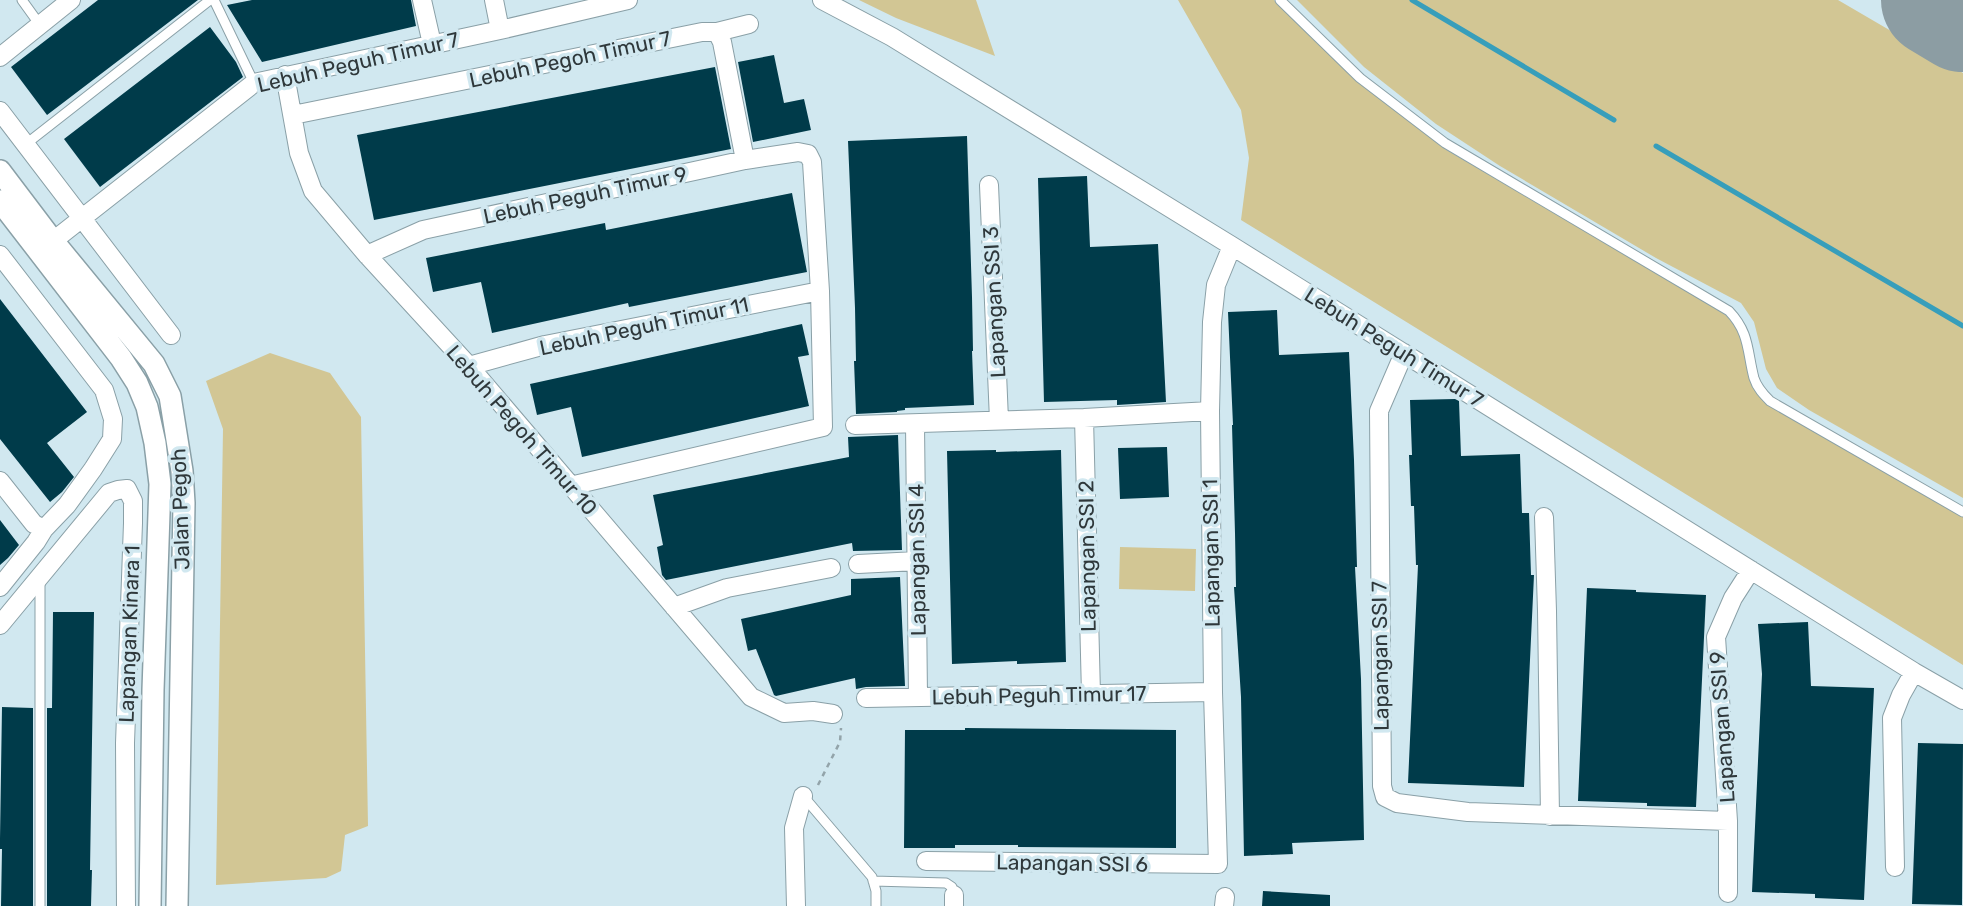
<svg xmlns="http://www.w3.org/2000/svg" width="1963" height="906" font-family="Rubik,sans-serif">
  <rect width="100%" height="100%" fill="#d1e8f0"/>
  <path fill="#d2c694" d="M859 0H976L995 56 896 18Z
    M1178 0H1274L1290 16 1376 94 1445 149 1707 303 1727 316 1737 329 1745 347 1752 387 1764 402 1819 432 1963 516V665L1241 220 1249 158 1241 110Z
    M1297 0H1838L1963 73V498L1809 410 1777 388 1766 369 1754 322 1741 303 1656 258 1500 166 1436 124 1364 67Z
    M270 353 330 373 361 417 368 826 345 835 341 871 326 878 216 885 223 429 206 381Z
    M1120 547 1196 549 1195 591 1119 589Z"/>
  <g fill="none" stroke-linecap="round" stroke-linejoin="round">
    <path stroke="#379ebb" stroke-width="5" d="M1412 0 1614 120
      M1656 146 1963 326"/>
    <path stroke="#8c9da3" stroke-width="114" d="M1938 0 1963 15"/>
  </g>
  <path fill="#003b4a" d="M98 0H198L47 115 11 67Z
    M252 0H411L416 26 262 62 227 5Z
    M210 27 236 62 243 77 100 187 64 139Z
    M774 55 784 103 804 99 811 130 753 142 738 62Z
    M715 67 731 149 374 220 357 135Z
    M967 136 972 297 973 351H972L974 405 905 408V410L897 411V412L856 414 854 361H856L855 308 848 141Z
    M1087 176 1090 247 1158 244 1166 402 1117 405V400L1044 402 1038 178Z
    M792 193 807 272 629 307 628 303 492 333 481 282 433 292 426 258 605 223 606 230Z
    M0 299 87 412 47 443 74 477 62 492 50 502 0 439Z
    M1277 310 1279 355 1349 352 1354 460 1357 567H1355L1361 679 1364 840 1292 843 1293 854 1244 856 1241 697 1234 587H1236L1235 533 1232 425H1233L1228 312Z
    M802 324 809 355 798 357 809 406 582 457 571 407 537 415 530 384Z
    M1455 399 1459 401 1461 456 1520 454 1522 513H1529L1531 575H1534L1524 787 1408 783 1418 565H1416L1414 506H1411L1409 455H1412L1410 400Z
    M898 435 902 550 853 551 852 543 666 580 662 575 657 547 663 545 653 495 849 457 848 437Z
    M1167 447 1169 497 1120 499 1118 448Z
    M996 450V452L1061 450 1066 662 1017 664V661L952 664 947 451Z
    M0 520 19 545 8 558 0 565Z
    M900 577 905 686 866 687 856 689 855 678 776 696 774 695 756 649 748 651 741 619 851 595V579Z
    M1587 588 1636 590V592L1706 595 1696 807 1647 806V803L1578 801Z
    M53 612H94L90 870H92L91 906H47V708H52Z
    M1808 622 1811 686 1874 688 1864 900 1815 898V894L1752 892 1762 674 1758 624Z
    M2 707 33 708V906H1L2 849H0V839Z
    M965 728 1176 730V848L1018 847V845H955V848H904L905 730H965Z
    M1918 743 1963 744 1962 905 1912 904Z
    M1263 891 1330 895V906H1262Z"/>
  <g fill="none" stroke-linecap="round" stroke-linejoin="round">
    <g stroke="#8aa0a7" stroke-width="11">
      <path id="service" d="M22 0 40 25
        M214 0 254 83
        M1280 0 1360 78 1445 143 1729 311C1750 333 1747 352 1754 378 1757 388 1764 395 1770 401L1963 512
        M26 144 210 0
        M804 797 872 877 876 891V906
        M873 881 946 883 952 887 954 895
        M40 906V578"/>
    </g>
    <g stroke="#8aa0a7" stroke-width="20">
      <path id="minor" d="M422 0 432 44
        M494 0 500 30
        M822 0 892 37 1232 246 1914 672 1963 700
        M717 32 749 24
        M0 57 71 0
        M285 75 299 153 313 191 367 255 469 366 751 697 784 713 813 711 833 714
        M0 111 171 335
        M293 115 702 32H717L722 42 745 160
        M989 185 999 420
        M53 241 254 83 500 30 628 0
        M0 255 104 390 113 419 112 439 93 469 67 505 44 529 36 542 0 587
        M367 255 423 230 745 160 798 152 808 154 812 162 820 291 823 427 570 486
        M1404 353 1379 411 1382 786 1385 797 1397 803 1468 812 1728 821
        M469 366 545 345 820 291
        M1084 418 1091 694
        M915 424 918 696
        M855 425 1084 418 1210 411
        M0 481 34 524 44 529
        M1544 517 1547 611 1550 816
        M858 564 917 561
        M674 607 727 588 831 568
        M0 625 109 493 118 490 127 489 133 501V523L125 743 126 906
        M866 698 1213 692
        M926 861 1218 864 1213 692 1210 411 1212 322 1216 285 1232 246
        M1895 867 1892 718 1901 695 1914 672
        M1728 893V821L1716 637 1733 598 1751 570
        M954 895V906
        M796 906 794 828 803 796
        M1224 906 1225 897"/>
    </g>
    <g stroke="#8aa0a7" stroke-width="24">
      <path id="tertiary" d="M0 171 53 241 154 364 170 396 182 471 184 503 177 906
        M0 201 121 358 137 383 147 407 155 443 160 484 153 690 150 906"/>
    </g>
    <path stroke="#93a4aa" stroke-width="2.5" stroke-dasharray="5 5" stroke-linecap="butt" d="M818 785 840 742 841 728"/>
    <use href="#service" stroke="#fff" stroke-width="9"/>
    <use href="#minor" stroke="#fff" stroke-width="18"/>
    <use href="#tertiary" stroke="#fff" stroke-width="21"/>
  </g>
  <g text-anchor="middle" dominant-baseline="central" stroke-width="7" stroke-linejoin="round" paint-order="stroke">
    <g font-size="21" fill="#2f383b" stroke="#d1e8f0">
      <text transform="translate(570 59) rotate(-12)">Lebuh Pegoh Timur 7</text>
      <text transform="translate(358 62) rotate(-13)">Lebuh Peguh Timur 7</text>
      <text transform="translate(585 195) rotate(-12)">Lebuh Peguh Timur 9</text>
      <text transform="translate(994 302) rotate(-93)">Lapangan SSI 3</text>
      <text transform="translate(644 326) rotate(-12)">Lebuh Peguh Timur 11</text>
      <text transform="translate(1394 347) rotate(32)">Lebuh Peguh Timur 7</text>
      <text transform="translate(522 430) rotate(49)">Lebuh Pegoh Timur 10</text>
      <text transform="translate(180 509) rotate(-92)">Jalan Pegoh</text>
      <text transform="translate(1211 553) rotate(-91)">Lapangan SSI 1</text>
      <text transform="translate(1087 556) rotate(-91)">Lapangan SSI 2</text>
      <text transform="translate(917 560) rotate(-91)">Lapangan SSI 4</text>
      <text transform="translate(129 634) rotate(-88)">Lapangan Kinara 1</text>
      <text transform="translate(1380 656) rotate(-91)">Lapangan SSI 7</text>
      <text transform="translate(1039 695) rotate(-1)">Lebuh Peguh Timur 17</text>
      <text transform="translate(1722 727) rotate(-94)">Lapangan SSI 9</text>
      <text transform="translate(1072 863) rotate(1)">Lapangan SSI 6</text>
    </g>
  </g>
</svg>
